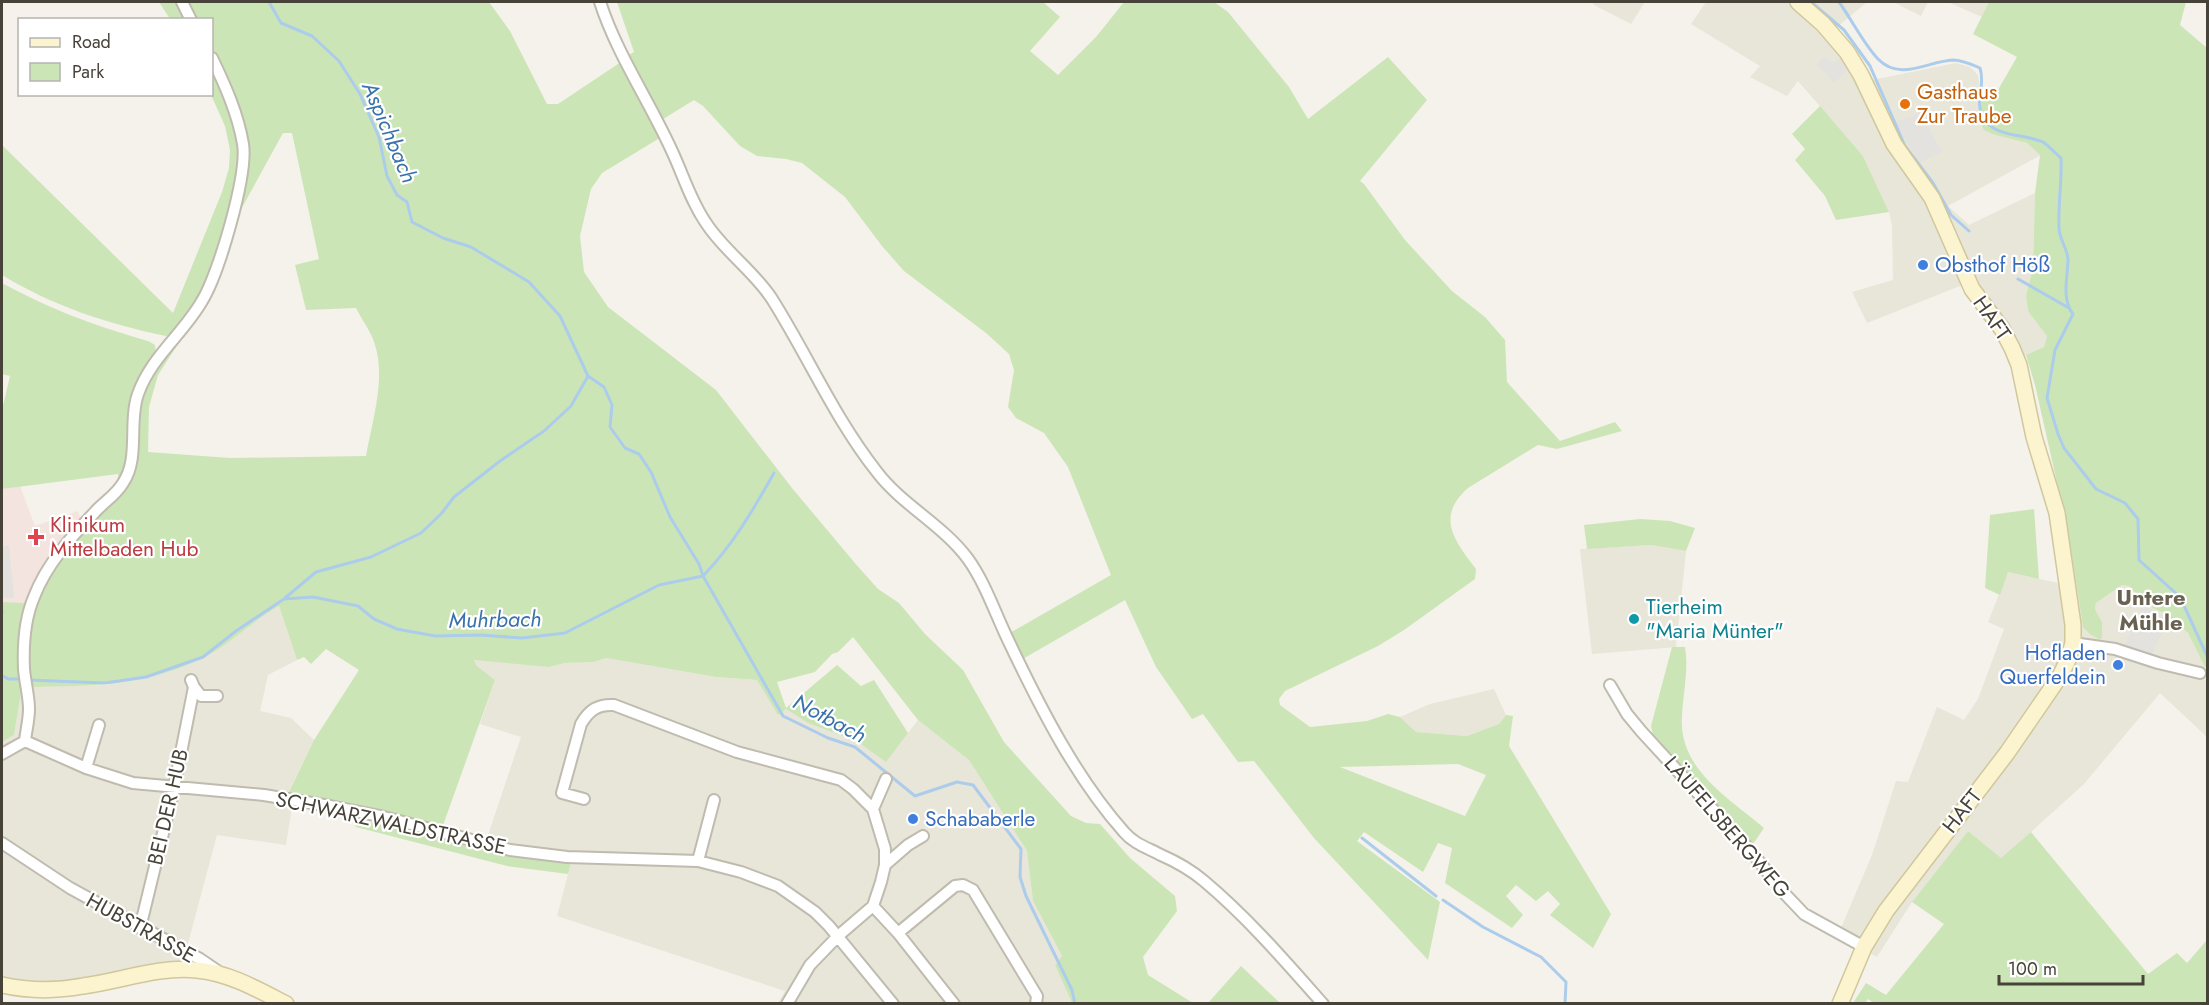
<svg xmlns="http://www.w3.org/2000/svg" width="2209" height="1005" font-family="Jost,sans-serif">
  <rect width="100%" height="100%" fill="#f4f2eb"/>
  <path fill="#e8e5d9" d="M1592 2H1645L1631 24 1594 5Z
    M1706 2H1867L1836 28 1859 58 1872 80 1956 63 1970 67 1978 75 1980 90 1978 118 1995 135 2027 143 2041 155 1948 206 1969 225 2035 193 2033 268 2026 296 2028 311 2047 335 2044 347 2015 360 1965 284 1867 323 1852 292 1893 280 1892 226 1889 212 1863 156 1798 81 1787 96 1750 77 1760 66 1691 24Z
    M1893 2H1928L1921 16Z
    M1948 2H1989L1982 17Z
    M1651 545 1686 551 1676 647 1592 654 1580 549Z
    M2008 572 2076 587 2083 627 2102 622 2095 609 2096 603 2122 585 2129 586 2147 605 2167 615 2188 633 2205 667 2207 675V737L2160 693 2084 784 2001 859 1968 831 1912 902 1877 957 1838 935 1872 855 1896 781 1908 782 1937 707 1964 720 1978 699 2004 629 1988 622Z
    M279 606 297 660 268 675 260 711 291 718 314 740 288 793 292 807 286 845 217 835 187 947 195 964 67 985H29L2 979V742L14 735 22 687 107 685Z
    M606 658 716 677 757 680 778 714 786 709 808 723 858 742 886 761 918 720 969 760 1027 851 1033 901 1062 956 1055 965 1072 1003H778L785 991 557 916 571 863 483 850 521 737 480 724 495 680 477 666 474 659 549 667 565 663 594 662Z
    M1494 689 1506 715 1499 724 1467 736 1416 732 1400 717 1430 704Z"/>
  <path fill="#f4e4df" d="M20 486 35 526 78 511 82 523 27 603 2 602V489Z"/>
  <path fill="#cce5b7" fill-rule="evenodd" d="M159 2H179L188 19H170Z
    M187 2H489L510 31 547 104H558L621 62 663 136 602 173 591 189 580 236 584 272 608 307 716 390 792 488 854 562 878 589 899 603 925 634 963 670 1004 742 1071 816 1086 823 1100 824 1130 858 1175 896 1177 911 1143 957 1148 975 1193 1003H1072L1055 965 1062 956 1033 901 1027 851 969 760 918 720 853 637 838 652 832 654 815 672 777 682 786 708 837 665 861 686 874 680 908 733 886 762 858 742 808 723 786 709 778 715 757 680 716 677 606 658 594 662 565 663 549 667 474 660 477 666 495 680 442 828 354 806 288 794 314 740 359 670 326 649 311 664 304 657 297 660 279 606C253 620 232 643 206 656 149 686 92 686 30 687L27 657 30 629 36 602 42 589 77 537 120 494 140 398 158 363 196 316 158 375 149 407 148 452 230 458 366 456C372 421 386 380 375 345 372 333 362 320 356 308L306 310 295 265 319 259 292 133H283L233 224 247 159 225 79 212 52V20L195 19Z
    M617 2H1043L1060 17 1030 51 1058 75 1096 37 1124 2H1214L1228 12 1289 87 1308 119 1388 57 1427 100 1360 181 1364 184 1405 240 1452 291 1485 317 1505 340 1507 382 1560 441 1615 422 1622 431 1557 449 1538 445 1468 488C1435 517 1455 541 1476 569L1475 579 1404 630 1378 646 1285 691 1279 699 1280 705 1310 727 1367 721 1388 714 1400 717 1416 732 1467 736 1499 724 1506 715 1513 716 1509 746 1611 914 1593 948 1550 915 1560 904 1548 891 1536 901 1516 885 1506 896 1523 915 1512 928 1445 883 1452 848 1438 843 1423 872 1364 832 1357 841 1440 902 1428 960 1314 838 1254 761 1238 762 1203 714 1192 719 1156 667 1125 600 1021 660 1008 634 1111 575 1068 467 1044 433 1016 418 1008 407 1014 370 1009 354 986 333 904 271 882 246 845 197 802 163 786 159 757 156 740 146 703 106 694 100 660 121 625 57 634 52ZM1458 764 1486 775 1465 816 1340 767Z
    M1989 2H2186L2180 25 2207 48V667H2205L2188 633 2167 615 2147 605 2129 586 2122 585 2096 603 2095 609 2102 622V638L2099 639 2090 634 2083 627 2068 531 2035 385 2026 355 2044 347 2047 336 2028 311 2026 296 2033 268 2035 193 2040 155 2027 143 1995 135 1984 130 1978 118 1980 90 1986 88 1995 95 2017 57 1973 34Z
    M212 65C222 92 236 119 239 148 241 166 235 184 231 202 218 257 208 290 172 335L166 336C108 324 53 306 2 275L3 146 173 313 222 192 229 168 230 150 225 126 211 95Z
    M1820 106 1863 156 1889 212 1836 220 1825 196 1795 160 1805 149 1792 134Z
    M2 283C52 310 93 325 148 341L155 345 156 354 130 424 126 467 119 483 118 474 2 489V410L10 376 2 374Z
    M2034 509 2039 579 2008 572 2000 595 1985 588 1990 515Z
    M1640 519 1670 521 1695 528 1686 551 1651 545 1587 549 1584 525Z
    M2 602 27 603 22 687 14 735 2 742Z
    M1672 647H1685C1689 670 1683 693 1682 716 1678 769 1729 798 1764 828L1751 847 1654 739 1651 726Z
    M352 817 483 850 518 857 571 863 568 874 507 866 356 827Z
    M1968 831 2001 858 2031 832 2148 974 2177 953 2187 963 2207 940V1003L1875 1004 1868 999 1865 1003H1853L1866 983 1886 995 1944 924 1912 902Z
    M1241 966 1280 1003H1208Z"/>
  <path fill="#e3e2df" d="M1824 57 1834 63 1840 58 1850 68 1834 83 1817 64Z
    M1921 113 1942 152 1919 163 1895 122Z
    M9 545 14 598H2V547Z
    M2143 605 2169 619 2151 656 2123 649Z"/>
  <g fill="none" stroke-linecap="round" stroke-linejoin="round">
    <path stroke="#acccec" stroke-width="3" d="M269 2 281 23 312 36 339 61 360 94 379 137 387 176 397 195 407 202 412 222 443 238 471 247 529 282 560 316 588 376 604 387 612 405 610 427 625 448 639 454 651 472 670 517 699 564 703 576 783 716 828 738 855 747 915 796 957 782 973 785 1021 849 1020 877 1026 896 1072 990 1075 1004
      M1811 2 1844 30 1870 66 1905 146 1933 183 1951 215 1969 231
      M1839 2C1852 20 1863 43 1878 59 1900 82 1928 61 1953 60 1962 60 1971 64 1980 68 1986 86 1974 101 1983 118 1994 137 2025 134 2043 142 2049 146 2055 153 2061 158 2062 181 2058 204 2059 228 2059 238 2067 248 2068 259 2068 276 2061 299 2073 314L2055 350 2047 398 2058 434 2064 448 2096 489 2125 503 2138 519 2139 560 2180 597 2208 658
      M2018 279 2069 308
      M703 576C733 545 753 510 774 473
      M285 598 316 572 371 557 421 533 441 514 454 497 500 461 544 431 571 406 588 376
      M2 610V613
      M2 676 9 679H22
      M28 680 105 683 146 677 203 657 236 631 284 599 313 597 358 606 374 619 397 629 435 636 481 635 522 638 565 633 659 585 703 576
      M1362 838 1436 896
      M1443 900 1483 927 1541 957 1566 982 1565 1004"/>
    <g stroke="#bfbbae" stroke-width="14">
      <path id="street" d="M182 2 191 20
        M600 2C617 54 648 99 671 149 683 174 690 200 706 223 724 251 754 271 772 299 808 356 835 419 877 472 902 505 943 525 968 559 986 584 996 616 1010 644 1041 709 1076 778 1124 832 1134 844 1148 848 1161 855 1177 862 1191 870 1204 881 1248 918 1285 961 1323 1004
        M2073 643 2115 649 2158 663 2200 673
        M1610 685 1627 714 1641 731 1750 850 1785 894 1804 914 1864 947
        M194 687 201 696H217
        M25 741 86 768 133 783 264 795 330 806 380 816 510 850 567 857 698 861 741 872 778 886 815 912 829 926 893 1004
        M25 741C26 731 29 720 29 709 29 696 25 682 24 669 23 646 25 618 34 597 46 565 71 537 95 512 104 502 116 495 123 483 140 458 128 422 138 394 151 357 183 334 202 301 219 273 248 174 243 144 238 114 225 85 212 58
        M2 754 25 741
        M86 768 99 725
        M584 799 562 793 581 724C589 710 598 704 614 705L737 752 841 780 853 789 873 809 885 849V865L881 882 873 906 838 936 810 965 787 1004
        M873 809 886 779
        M2 843 70 888 200 959 219 972
        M698 861 714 800
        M885 865 908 845 923 836
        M873 906 898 933 954 1004
        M140 928 174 788 194 687 191 680
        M898 933 955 886 963 885 973 890 1037 996 1036 1004"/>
    </g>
    <g stroke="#d1c79d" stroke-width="18">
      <path id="secondary" d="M1798 2 1823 24 1847 52 1861 75 1894 144 1932 198 1972 289 2002 329 2012 348 2019 365 2034 437 2057 513 2073 625V643L2068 660 2060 676 2007 753 1886 911 1864 947 1840 1004
        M2 985C29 991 56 991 83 986 121 981 158 966 197 970 229 973 257 989 286 1004"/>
    </g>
    <use href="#street" stroke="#fff" stroke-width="10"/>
    <use href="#secondary" stroke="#fbf4ce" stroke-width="15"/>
  </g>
  <circle fill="#e8710a" stroke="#fff" stroke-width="2" cx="1905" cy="104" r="6"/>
  <g fill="#3f7fe0" stroke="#fff" stroke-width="2">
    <circle cx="1923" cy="265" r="6"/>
    <circle cx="2118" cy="665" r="6"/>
    <circle cx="913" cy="819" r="6"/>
  </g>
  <path fill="#e0444e" stroke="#fff" stroke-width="2" d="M33 528h6v6h6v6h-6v6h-6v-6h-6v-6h6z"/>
  <circle fill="#0f9aa8" stroke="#fff" stroke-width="2" cx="1634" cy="619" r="6"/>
  <g text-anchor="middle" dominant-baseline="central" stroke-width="4.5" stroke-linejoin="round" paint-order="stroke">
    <g font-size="21" fill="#c56008" stroke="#fff" text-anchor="start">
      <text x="1917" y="92">Gasthaus<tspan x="1917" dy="24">Zur Traube</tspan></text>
    </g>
    <g font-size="21" fill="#366cbe" stroke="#fff" text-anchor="start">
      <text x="1935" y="265">Obsthof Höß</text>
      <text x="2106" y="653" text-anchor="end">Hofladen<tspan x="2106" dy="24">Querfeldein</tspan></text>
      <text x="925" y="819">Schababerle</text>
    </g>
    <g font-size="21" fill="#484339" stroke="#fff">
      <text transform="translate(1992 318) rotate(55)">HAFT</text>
      <text transform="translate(168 807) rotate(-77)">BEI DER HUB</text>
      <text transform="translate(1962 811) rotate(-52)">HAFT</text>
      <text transform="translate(391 823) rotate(12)">SCHWARZWALDSTRASSE</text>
      <text transform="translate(1727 827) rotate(49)">LÄUFELSBERGWEG</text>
      <text transform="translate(141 928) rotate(29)">HUBSTRASSE</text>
    </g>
    <g font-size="21" fill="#be3a42" stroke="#fff" text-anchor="start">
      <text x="50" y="525">Klinikum<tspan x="50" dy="24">Mittelbaden Hub</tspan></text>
    </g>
    <g font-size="21" fill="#0d838f" stroke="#fff" text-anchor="start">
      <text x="1646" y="607">Tierheim<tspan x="1646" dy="24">"Maria Münter"</tspan></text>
    </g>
    <g font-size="22" font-style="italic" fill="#3971ad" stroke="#fff">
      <text transform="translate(390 132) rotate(67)">Aspichbach</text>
      <text transform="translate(495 619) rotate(-1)">Muhrbach</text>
      <text transform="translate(830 718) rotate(28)">Notbach</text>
    </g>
    <g font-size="22" font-weight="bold" fill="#6a6251" stroke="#fff">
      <text x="2151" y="597">Untere<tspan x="2151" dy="25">Mühle</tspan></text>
    </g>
  </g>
  <rect width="2209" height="1005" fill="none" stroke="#484339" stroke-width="6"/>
  <rect x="18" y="18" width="195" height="78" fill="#ffffff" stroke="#b6b4b0" stroke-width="1.5"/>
  <rect x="30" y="38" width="30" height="9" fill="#fbf4ce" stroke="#b6b4b0" stroke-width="1.5"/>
  <text x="72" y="48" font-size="18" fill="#484339">Road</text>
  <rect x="30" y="63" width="30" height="18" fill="#cce5b7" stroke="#b6b4b0" stroke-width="1.5"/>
  <text x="72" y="78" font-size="18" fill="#484339">Park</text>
  <path d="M1999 975v9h144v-9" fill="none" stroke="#484339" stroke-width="3"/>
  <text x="2008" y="975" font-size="18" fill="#484339" stroke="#ffffff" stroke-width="4.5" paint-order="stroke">100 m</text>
</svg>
